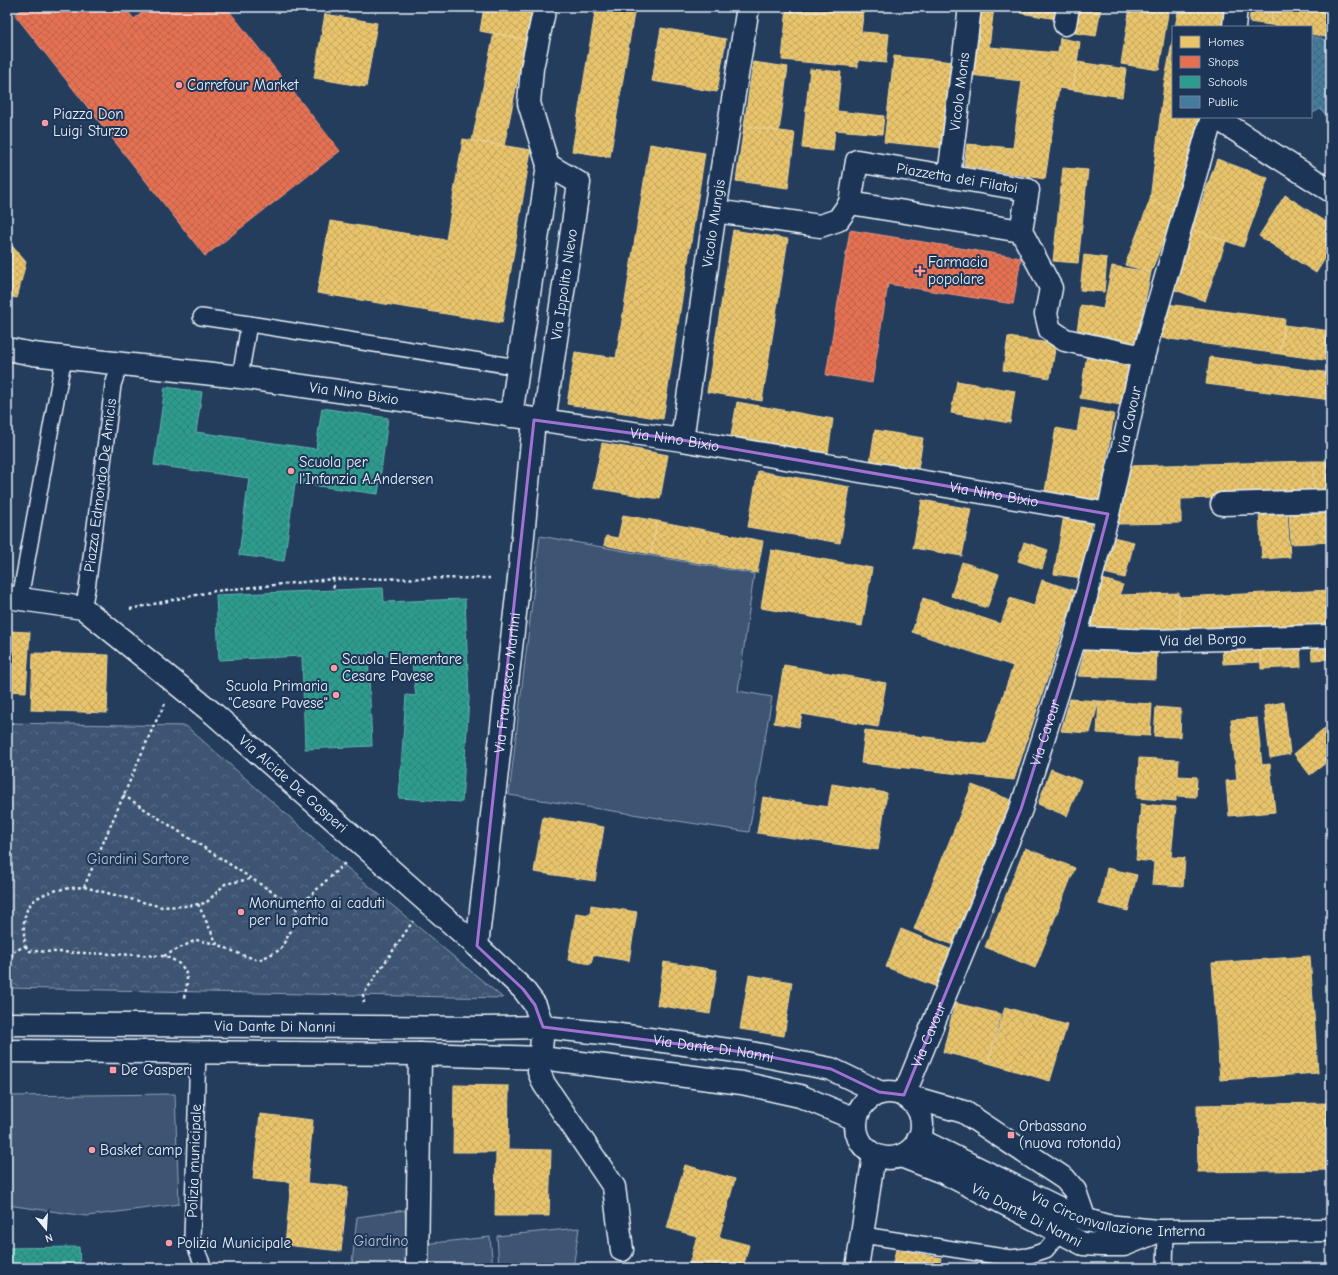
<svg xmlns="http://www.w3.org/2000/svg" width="1338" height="1275" font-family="'Comic Neue',sans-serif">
  <defs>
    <pattern id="park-crowns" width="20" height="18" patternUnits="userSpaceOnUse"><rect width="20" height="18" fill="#3e5472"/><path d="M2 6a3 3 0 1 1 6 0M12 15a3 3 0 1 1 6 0" fill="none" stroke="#5a6d87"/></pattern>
    <pattern id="homes-cross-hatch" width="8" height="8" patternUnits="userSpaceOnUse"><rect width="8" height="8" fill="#e9c46a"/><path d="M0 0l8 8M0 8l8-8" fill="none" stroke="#c0a562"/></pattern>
    <pattern id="shops-cross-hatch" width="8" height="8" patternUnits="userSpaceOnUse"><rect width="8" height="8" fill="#e76f51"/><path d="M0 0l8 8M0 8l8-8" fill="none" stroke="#b7634f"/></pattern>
    <pattern id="schools-cross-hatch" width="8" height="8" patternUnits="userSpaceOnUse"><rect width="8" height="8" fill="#2a9d8f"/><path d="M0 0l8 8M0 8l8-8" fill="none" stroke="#347f77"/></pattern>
    <pattern id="public-cross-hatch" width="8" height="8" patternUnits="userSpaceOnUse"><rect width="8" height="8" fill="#457b9d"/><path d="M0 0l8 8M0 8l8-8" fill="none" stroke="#456478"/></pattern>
  </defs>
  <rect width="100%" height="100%" fill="#253d5d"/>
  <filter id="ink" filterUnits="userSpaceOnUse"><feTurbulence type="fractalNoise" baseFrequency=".025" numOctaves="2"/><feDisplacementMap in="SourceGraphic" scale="8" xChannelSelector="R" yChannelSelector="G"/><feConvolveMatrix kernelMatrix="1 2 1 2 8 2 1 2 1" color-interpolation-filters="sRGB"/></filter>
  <g filter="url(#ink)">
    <path fill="url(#park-crowns)" stroke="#93a2b5" d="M7 723 186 726 344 865 503 998 7 988Z"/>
    <path fill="#3e5472" stroke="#93a2b5" d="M540 536 754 574 738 691 772 697 749 832 509 795Z
      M175 1094 179 1204 87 1216 7 1205V1096Z
      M405 1210 409 1268H342L352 1264 357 1217Z
      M579 1228 573 1268H499L497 1236Z
      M490 1237 493 1268H425L423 1244Z"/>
    <path fill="url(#homes-cross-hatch)" stroke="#e9d295" d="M484 7H533L526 40 480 31Z
      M596 7H635L610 157 572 151Z
      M706 7H736L735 11Z
      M787 7H864L861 32 889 34 886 63 858 60V67L782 60Z
      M979 7H994L989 47 1058 53 1060 38 1080 42 1073 90 1059 88 1045 179 964 166 967 144 1013 148 1022 81 970 75Z
      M1021 7H1066L1063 20 1020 13Z
      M1071 7H1101L1096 36 1068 32Z
      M1130 7H1169L1159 70 1121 64Z
      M1179 7H1226L1222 27H1175Z
      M1251 7H1273L1271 25 1249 22Z
      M1273 7H1315L1331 10V38L1311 34V27H1280L1271 25Z
      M325 14 377 23 366 87 314 78Z
      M661 28 726 39 717 92 652 81Z
      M494 33 526 40 504 146 472 141Z
      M1173 38V85L1164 84Z
      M894 56 954 62 944 148 884 142Z
      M753 62 788 67 779 131 744 126Z
      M1077 62 1126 69 1122 97 1073 90Z
      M810 69 841 72 837 111 884 116 882 134 835 130 833 151 802 148Z
      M1164 84 1173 85V117H1207L1202 142 1192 141 1186 179 1175 211 1150 200Z
      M744 126 795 133 788 188 736 181Z
      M463 139 531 150 502 323 317 293 330 221 446 240Z
      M650 144 705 153 663 419 567 404 575 352 616 358Z
      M1217 159 1268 178 1243 247 1192 229Z
      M1063 168 1088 170 1078 263 1053 261Z
      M1285 195 1331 225V249L1316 273 1259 236Z
      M1150 200 1175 211 1151 272 1125 265Z
      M1192 229 1226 241 1205 301 1170 288Z
      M733 230 788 239 762 401 707 392Z
      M7 240 26 262 17 298 7 296Z
      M1084 255 1107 258 1104 292 1080 290Z
      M1112 266 1151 272 1136 345 1077 331 1081 305 1103 309Z
      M1166 304 1285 319 1280 354 1162 338Z
      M1284 325 1331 331V361L1280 354Z
      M1008 337 1056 344 1050 378 1003 370Z
      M1087 354 1129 360 1121 405 1080 398Z
      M1210 357 1331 373V400L1206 384Z
      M957 381 1015 391 1010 423 951 413Z
      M737 402 833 419 828 453 731 436Z
      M1081 408 1114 414 1100 500 1045 491 1056 428 1077 432Z
      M875 430 923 438 918 469 870 462Z
      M602 443 668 455 660 499 593 488Z
      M1313 461H1331V495H1314Z
      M1313 461 1314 495 1181 499V523L1117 524 1130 466Z
      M758 471 850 487 840 543 748 527Z
      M922 500 971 509 962 556 913 548Z
      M1287 511 1290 557 1262 559 1259 513Z
      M1331 511V542L1291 544 1289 513Z
      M623 515 657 521 651 554 604 545 606 536 618 538Z
      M1064 515 1092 520 1082 578 1054 574Z
      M657 521 763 541 757 573 651 554Z
      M1113 537 1134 542 1125 578 1104 573Z
      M1024 542 1048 550 1042 569 1018 561Z
      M771 550 872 568 862 626 761 608Z
      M962 562 999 574 987 608 951 596Z
      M1099 578 1123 585 1119 595 1179 593 1180 634 1088 637Z
      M1042 580 1076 591 1014 780 861 763 865 730 987 744 1013 666 912 632 923 598 1001 624 1010 598 1034 606Z
      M1331 590V628L1180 634 1179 597Z
      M7 631 30 632 26 692 7 691Z
      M1331 640V659L1312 660 1311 641Z
      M1300 641 1301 667 1261 669 1260 643Z
      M1087 642 1157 646 1156 679 1078 676Z
      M1260 643 1261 662 1223 664 1222 645Z
      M33 653 109 655 107 713 31 710Z
      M784 665 886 683 878 727 802 714 799 727 774 723Z
      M1070 699 1099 701 1090 733 1061 731Z
      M1099 701 1152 704 1150 736 1097 733Z
      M1284 702 1290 754 1270 758 1264 706Z
      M1156 707 1181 709 1180 737 1154 736Z
      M1257 718 1262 765 1270 764 1275 812 1229 816 1226 781 1237 780 1231 720Z
      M1331 725V759L1310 775 1294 754 1322 730Z
      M1139 758 1179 760 1178 776 1197 777 1196 797 1176 796V801L1137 798Z
      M1051 769 1081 781 1067 816 1038 804Z
      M832 784 887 793 878 850 757 833 763 797 828 807Z
      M972 785 1011 800 953 945 914 929Z
      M1141 804 1176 807 1171 857 1185 858 1183 886 1152 884 1154 862 1136 860Z
      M543 817 604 827 595 881 534 872Z
      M1025 848 1075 868 1035 968 985 947Z
      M1107 868 1137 875 1128 911 1099 904Z
      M591 905 637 912 629 961 593 955 591 964 568 960 576 913 590 915Z
      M901 929 952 950 937 987 886 967Z
      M1310 956 1318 1073 1220 1080 1212 963Z
      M664 962 717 970 710 1014 657 1005Z
      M749 975 792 982 784 1036 740 1029Z
      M955 1003 1001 1014 988 1063 943 1052Z
      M1005 1007 1067 1025 1050 1081 988 1063Z
      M454 1085 509 1086 508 1149 551 1150 549 1216H495L496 1152H453Z
      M1331 1103V1170L1198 1172 1197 1105Z
      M260 1114 313 1120 307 1183 348 1187 341 1251 285 1245 291 1182 253 1179Z
      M685 1165 735 1179 719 1237 749 1245 743 1268H688L697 1236 667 1228Z
      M896 1249 941 1258 939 1268H892Z"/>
    <path fill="url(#shops-cross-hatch)" stroke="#e79683" d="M25 7H124L134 19 150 7H226L340 151 205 256 15 15Z
      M850 230 1021 258 1013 304 888 284 872 383 826 375Z"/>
    <path fill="url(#schools-cross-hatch)" stroke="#63b6ae" d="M165 387 202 392 196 432 316 449 322 408 388 418 378 494 295 483 284 561 239 555 249 478 154 465Z
      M383 588 384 602 465 599 469 699 462 802 399 798 406 695 416 696 411 654 383 656V653H368L372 746 305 749 302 656 219 660 216 595Z
      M79 1247 80 1268H7V1248Z"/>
    <path fill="url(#public-cross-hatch)" stroke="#769eb8" d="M1311 36 1331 41V111L1326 115 1320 109 1311 114Z"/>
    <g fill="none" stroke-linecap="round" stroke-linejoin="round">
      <g stroke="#e8f1f8" stroke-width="18">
        <g id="service">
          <path d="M201 317 249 324"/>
          <path d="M240 377 249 324 518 367"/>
          <path d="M20 598 64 356"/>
          <path id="s1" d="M83 608 87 589 113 385 120 364"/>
          <path d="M198 1052 192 1238 204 1268"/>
          <path d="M863 1235 1010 1258 1028 1256 1046 1250 1061 1232"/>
          <path d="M1165 1268 1166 1231"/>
        </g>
      </g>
      <g stroke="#e8f1f8" stroke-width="25">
        <g id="pedestrian">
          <path d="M1065 24 1068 7"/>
          <path id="s2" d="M949 176 970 7"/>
        </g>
      </g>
      <g stroke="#e8f1f8" stroke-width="25">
        <g id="minor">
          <path d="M1234 27 1236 7"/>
          <path d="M1215 117 1331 191"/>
          <path d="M850 203 1021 231"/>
          <path id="s3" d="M715 211 820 226 838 220 850 203 857 161 1028 190 1021 231"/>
          <path d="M1021 231 1051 288 1046 314 1050 330 1065 340 1143 357"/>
          <path id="s4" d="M7 349 33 354 240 377 682 440 1108 514"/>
          <path d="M511 416 548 165 529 103 532 68 545 7"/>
          <path id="s5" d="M544 421 579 183 548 165"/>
          <path id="s6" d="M682 440 715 211 748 7"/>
          <path d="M1222 504 1331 501"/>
          <path id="s7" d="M7 597 83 608 214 714 477 946 523 989 535 1005 543 1027 539 1072 544 1084 614 1187 622 1250"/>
          <path id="s8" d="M1075 638 1155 641 1331 636"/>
          <path id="s9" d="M477 946 519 578 534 420"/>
          <path id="s10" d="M1085 1220 1075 1191 1065 1179 964 1112 904 1095 1021 809 1075 638 1108 514 1143 357 1212 117"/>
          <path d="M417 1268 420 1054"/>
          <path d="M857 1268 874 1155"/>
        </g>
      </g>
      <g stroke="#e8f1f8" stroke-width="25">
        <g id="tertiary">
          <path id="s11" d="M7 1024 486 1028 543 1027 612 1034 751 1053 831 1069 879 1092"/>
          <path d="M7 1051 420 1054 541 1058 742 1083 800 1096 855 1119"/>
          <circle cx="889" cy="1125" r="33"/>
          <path id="s12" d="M918 1139 1077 1217 1107 1226 1157 1231 1331 1230"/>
          <path id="s13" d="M901 1156 945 1173 1083 1244 1101 1245H1124L1154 1233"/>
        </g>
      </g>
      <path stroke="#e8f1f8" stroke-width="2.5" stroke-dasharray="3 3" stroke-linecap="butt" d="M333 579 334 590
        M130 609 215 591 333 579 490 578
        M123 795 297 908 345 863
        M84 887 162 907 185 906 206 903 225 884 250 879
        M198 904 217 944 242 955 259 960 280 950 293 927 297 908
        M25 946 30 951 164 956C188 964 191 977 183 1000
        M7 952H13L25 946C24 934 22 919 28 908 38 890 67 888 84 887L154 725 165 704
        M164 956 196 940 217 944
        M7 974 13 952
        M364 1003 363 995 413 921"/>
      <use href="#service" stroke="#1d3557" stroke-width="15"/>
      <use href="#pedestrian" stroke="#1d3557" stroke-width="22"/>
      <use href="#minor" stroke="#1d3557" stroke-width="22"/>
      <use href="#tertiary" stroke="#1d3557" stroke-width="22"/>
    </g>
  </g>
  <path fill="none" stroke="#a171d3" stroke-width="3" stroke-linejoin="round" d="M534 420 682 440 1108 514 1075 638 1021 809 904 1095 879 1092 831 1069 751 1053 543 1027 535 1005 523 989 477 946Z"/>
  <g fill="#ff9aa2" stroke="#1d3557" stroke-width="1.5">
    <circle cx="179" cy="85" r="4"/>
    <circle cx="45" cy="123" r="4"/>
    <path d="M918 265h4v4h4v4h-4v4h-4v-4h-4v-4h4z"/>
    <circle cx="291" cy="471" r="4"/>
    <circle cx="334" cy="668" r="4"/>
    <circle cx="336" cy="695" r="4"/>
    <circle cx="241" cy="912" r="4"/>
    <rect x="109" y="1066" width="8" height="8" rx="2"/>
    <rect x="1007" y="1131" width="8" height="8" rx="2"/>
    <circle cx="92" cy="1150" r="4"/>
    <circle cx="169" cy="1243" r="4"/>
  </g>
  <g text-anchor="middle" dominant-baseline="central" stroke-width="4" stroke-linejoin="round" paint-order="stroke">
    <g font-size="15" fill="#e8f1f8" stroke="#1d3557" text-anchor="start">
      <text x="187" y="85">Carrefour Market</text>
      <text x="53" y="114">Piazza Don<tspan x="53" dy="17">Luigi Sturzo</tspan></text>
      <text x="928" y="262">Farmacia<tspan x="928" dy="17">popolare</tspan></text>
      <text x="299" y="462">Scuola per<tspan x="299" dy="17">l'Infanzia A.Andersen</tspan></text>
      <text x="342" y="659">Scuola Elementare<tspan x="342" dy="17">Cesare Pavese</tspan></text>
      <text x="328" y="686" text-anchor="end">Scuola Primaria<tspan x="328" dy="17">"Cesare Pavese"</tspan></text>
      <text x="249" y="903">Monumento ai caduti<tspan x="249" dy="17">per la patria</tspan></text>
      <text x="121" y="1070">De Gasperi</text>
      <text x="1019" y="1126">Orbassano<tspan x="1019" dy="17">(nuova rotonda)</tspan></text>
      <text x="100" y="1150">Basket camp</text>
      <text x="177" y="1243">Polizia Municipale</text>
    </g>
    <g font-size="15" fill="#e8f1f8" stroke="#1d3557">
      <text stroke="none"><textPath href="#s2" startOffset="85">Vicolo Moris</textPath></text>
      <text stroke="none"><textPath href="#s3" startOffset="290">Piazzetta dei Filatoi</textPath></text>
      <text stroke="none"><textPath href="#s6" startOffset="219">Vicolo Mungis</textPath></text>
      <text stroke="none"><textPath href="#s5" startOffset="138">Via Ippolito Nievo</textPath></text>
      <text stroke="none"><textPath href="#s4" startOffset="350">Via Nino Bixio</textPath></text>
      <text stroke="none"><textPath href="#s10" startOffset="943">Via Cavour</textPath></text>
      <text stroke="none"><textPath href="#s4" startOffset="674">Via Nino Bixio</textPath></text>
      <text stroke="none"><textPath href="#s1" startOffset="124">Piazza Edmondo De Amicis</textPath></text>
      <text stroke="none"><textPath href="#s4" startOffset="998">Via Nino Bixio</textPath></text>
      <text stroke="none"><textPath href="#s8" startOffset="128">Via del Borgo</textPath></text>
      <text stroke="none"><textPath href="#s9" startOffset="265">Via Francesco Martini</textPath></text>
      <text stroke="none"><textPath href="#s10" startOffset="619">Via Cavour</textPath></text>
      <text stroke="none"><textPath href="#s7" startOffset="351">Via Alcide De Gasperi</textPath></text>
      <text stroke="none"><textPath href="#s11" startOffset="268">Via Dante Di Nanni</textPath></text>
      <text stroke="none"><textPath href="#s10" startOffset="295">Via Cavour</textPath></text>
      <text stroke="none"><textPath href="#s11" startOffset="708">Via Dante Di Nanni</textPath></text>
      <text transform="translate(194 1161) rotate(-88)">Polizia municipale</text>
      <text stroke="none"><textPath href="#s12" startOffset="217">Via Circonvallazione Interna</textPath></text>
      <text stroke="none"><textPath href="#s13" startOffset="139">Via Dante Di Nanni</textPath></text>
    </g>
    <g font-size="15" fill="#b5c2d0" stroke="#1d3557">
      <text x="138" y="859">Giardini Sartore</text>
      <text x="381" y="1241">Giardino</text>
    </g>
  </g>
  <rect width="1338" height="1275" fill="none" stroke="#1d3557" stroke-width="24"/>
  <rect x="12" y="12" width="1314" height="1251" fill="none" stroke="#e8f1f8" stroke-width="1.5" filter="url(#ink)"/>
  <rect x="1172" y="26" width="140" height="92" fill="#1d3557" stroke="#6e8097"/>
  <rect x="1180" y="36" width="20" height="12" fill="#e9c46a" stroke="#6e8097"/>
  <text x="1208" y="46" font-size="12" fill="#e8f1f8">Homes</text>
  <rect x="1180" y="56" width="20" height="12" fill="#e76f51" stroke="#6e8097"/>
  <text x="1208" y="66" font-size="12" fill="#e8f1f8">Shops</text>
  <rect x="1180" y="76" width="20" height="12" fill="#2a9d8f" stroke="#6e8097"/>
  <text x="1208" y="86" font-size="12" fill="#e8f1f8">Schools</text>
  <rect x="1180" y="96" width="20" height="12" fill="#457b9d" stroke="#6e8097"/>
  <text x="1208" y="106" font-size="12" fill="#e8f1f8">Public</text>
  <g transform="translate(46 1229) rotate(162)" stroke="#1d3557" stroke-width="3" paint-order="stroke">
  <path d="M0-3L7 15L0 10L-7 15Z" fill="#e8f1f8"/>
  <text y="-6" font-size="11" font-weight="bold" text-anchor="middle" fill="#e8f1f8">N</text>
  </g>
</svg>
